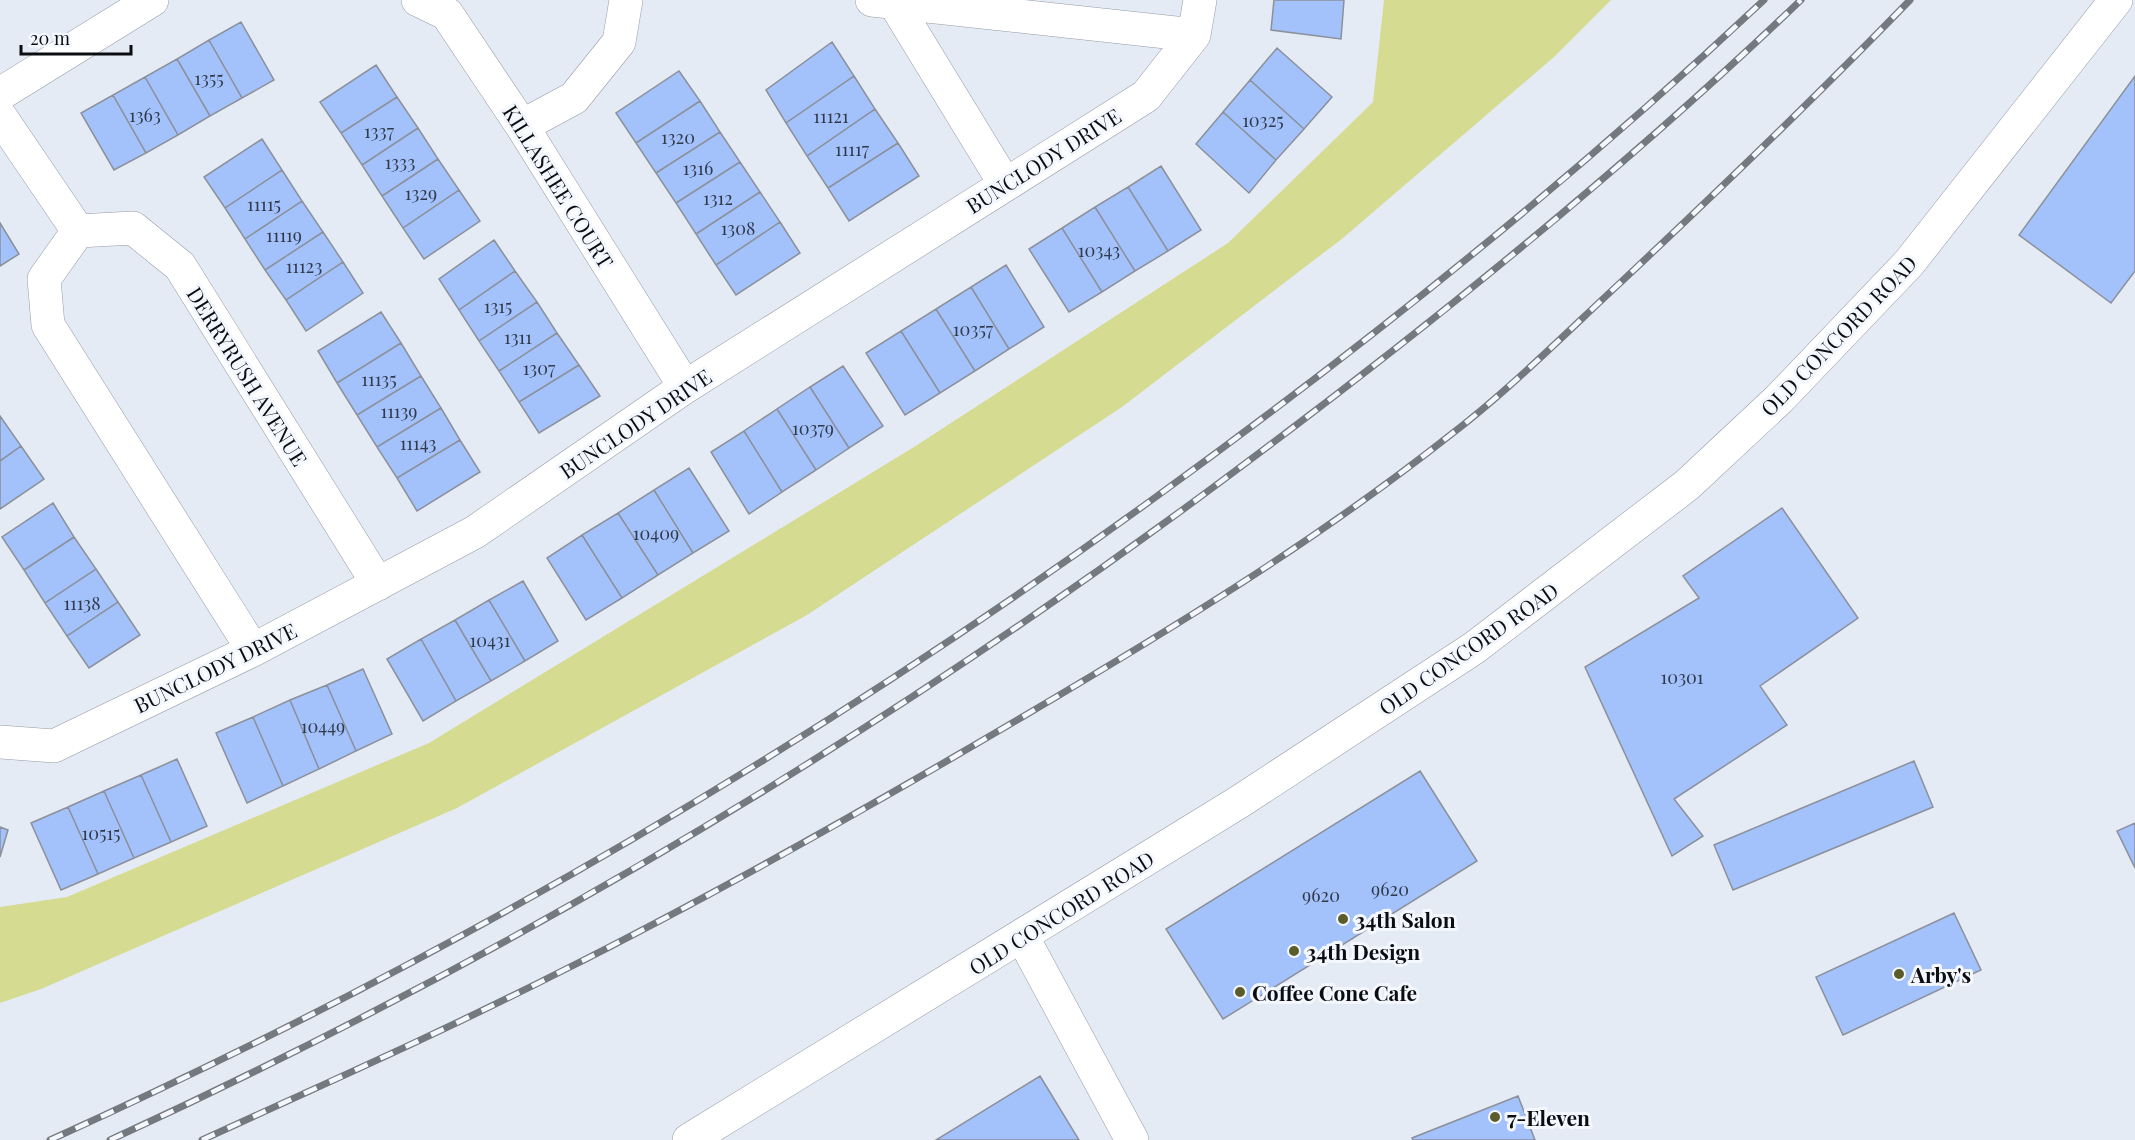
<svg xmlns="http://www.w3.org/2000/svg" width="2135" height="1140" font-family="'Playfair Display',serif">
  <rect width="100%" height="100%" fill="#e5ebf5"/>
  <path fill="#d5db90" d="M1384 0H1611L1554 57 1343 238 1122 407 807 615 457 808 41 989 0 1003V907L67 897 429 743 914 447 1228 243 1373 102Z"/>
  <path fill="#a3c1fb" stroke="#8b909a" stroke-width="1.5" d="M1274 0H1344L1341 39 1271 30Z
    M241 22 274 80 242 98 209 40Z
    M209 40 242 98 210 116 177 59Z
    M832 42 854 76 786 123 766 90Z
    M1277 48 1332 97 1304 129 1250 80Z
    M177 59 210 116 178 135 145 77Z
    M376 65 397 97 341 133 320 102Z
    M679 71 700 101 636 143 616 113Z
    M854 76 875 109 807 156 786 123Z
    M2135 76V271L2111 303 2019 235Z
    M145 77 178 135 146 153 113 95Z
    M1250 80 1304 129 1276 160 1223 112Z
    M113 95 146 153 114 170 81 113Z
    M397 97 418 128 362 165 341 133Z
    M700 101 720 132 656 173 636 143Z
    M875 109 898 143 828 188 807 156Z
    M1223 112 1276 160 1249 193 1196 144Z
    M418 128 438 159 382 196 362 165Z
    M720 132 740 162 676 203 656 173Z
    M262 139 282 170 225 208 204 177Z
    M898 143 919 176 849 221 828 188Z
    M438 159 459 190 403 228 382 196Z
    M740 162 760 192 696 234 676 203Z
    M1161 166 1201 230 1168 251 1128 187Z
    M282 170 302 201 245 239 225 208Z
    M1128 187 1168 251 1135 271 1095 207Z
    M459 190 480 221 424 259 403 228Z
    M760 192 780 222 716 265 696 234Z
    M302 201 323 232 265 270 245 239Z
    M1095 207 1135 271 1102 292 1062 228Z
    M780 222 800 253 736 295 716 265Z
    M0 223 19 254 0 266Z
    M1062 228 1102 292 1069 312 1029 249Z
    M323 232 343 262 286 300 265 270Z
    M494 240 515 271 459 310 439 279Z
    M343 262 363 293 306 331 286 300Z
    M1006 265 1044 327 1009 349 971 287Z
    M515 271 537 302 479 341 459 310Z
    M971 287 1009 349 975 371 936 309Z
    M537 302 557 333 499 371 479 341Z
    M936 309 975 371 940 393 901 331Z
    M381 312 401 343 337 383 318 351Z
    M901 331 940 393 905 415 866 353Z
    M557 333 579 365 519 402 499 371Z
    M401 343 421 376 357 415 337 383Z
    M579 365 600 396 539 433 519 402Z
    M843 366 883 426 849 448 810 387Z
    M421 376 441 408 377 447 357 415Z
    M810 387 849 448 816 470 777 409Z
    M441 408 460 440 397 478 377 447Z
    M777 409 816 470 782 492 744 431Z
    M0 416 21 446 0 461Z
    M744 431 782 492 749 514 711 452Z
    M460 440 480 472 417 511 397 478Z
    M21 446 44 479 0 509V461Z
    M689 468 729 531 693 553 654 490Z
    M654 490 693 553 658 575 618 513Z
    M53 503 74 537 24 570 2 537Z
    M1782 508 1858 618 1760 686 1787 725 1674 799 1703 836 1672 856 1585 667 1699 598 1683 576Z
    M618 513 658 575 622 598 582 535Z
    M582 535 622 598 586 620 547 558Z
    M74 537 96 569 45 603 24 570Z
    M96 569 118 602 67 636 45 603Z
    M523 581 558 641 525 661 489 600Z
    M489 600 525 661 491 681 455 620Z
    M118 602 140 635 89 668 67 636Z
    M455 620 491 681 456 701 421 639Z
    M421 639 456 701 423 721 387 659Z
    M363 669 392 734 356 751 327 685Z
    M327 685 356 751 319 769 290 700Z
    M290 700 319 769 283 786 253 717Z
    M253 717 283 786 247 803 216 733Z
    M177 759 207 826 171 842 141 775Z
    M1914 761 1933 807 1733 890 1714 845Z
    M1420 771 1477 861 1223 1019 1166 929Z
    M141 775 171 842 134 858 104 791Z
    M104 791 134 858 98 874 68 807Z
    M68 807 98 874 61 890 31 823Z
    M2135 823V868L2117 831Z
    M0 827 8 830 0 857Z
    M1954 913 1981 970 1843 1035 1816 977Z
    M1040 1076 1079 1140H936Z
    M1518 1096 1535 1140H1413L1412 1138Z"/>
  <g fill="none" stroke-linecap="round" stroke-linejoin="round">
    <g stroke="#969ba5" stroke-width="34">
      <path id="minor" d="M418 0 447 14 522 126 685 387
        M872 0 1194 35
        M895 4 1005 184
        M0 94 152 0
        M0 116 78 231 44 279 48 325 253 650
        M522 126 574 98 619 42 626 0
        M78 231 133 228 180 266 378 584
        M0 742 54 746 253 650 475 532 685 387 1146 96 1194 35 1200 0
        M1022 936 1132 1140
        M689 1140 1239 802 1474 648 1687 485 1779 399 1909 263 2116 0"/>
    </g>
    <use href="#minor" stroke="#fff" stroke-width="33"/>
    <g stroke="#74787f" stroke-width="7">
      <path id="rail" d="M50 1140C438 965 808 749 1153 499 1366 345 1572 180 1764 0
        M110 1140C503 960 877 737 1223 480 1424 331 1620 173 1801 0
        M202 1140C322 1085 442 1032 560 972 718 893 871 806 1024 716 1170 630 1316 541 1449 436 1509 390 1564 335 1620 283 1718 191 1816 97 1910 0"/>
    </g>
    <use href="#rail" stroke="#f4f8fe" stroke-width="4.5" stroke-dasharray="14" stroke-linecap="butt"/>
  </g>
  <g fill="#5a5d2b" stroke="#f4f8fe" stroke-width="2">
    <circle cx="1343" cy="919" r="6"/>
    <circle cx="1294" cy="951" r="6"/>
    <circle cx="1899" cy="974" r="6"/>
    <circle cx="1240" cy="992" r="6"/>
    <circle cx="1495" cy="1117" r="6"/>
  </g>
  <g text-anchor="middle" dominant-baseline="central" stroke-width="6" stroke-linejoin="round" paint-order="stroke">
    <g font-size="18" fill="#313a4b">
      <text x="209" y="78">1355</text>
      <text x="145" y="115">1363</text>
      <text x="831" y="116">11121</text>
      <text x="1263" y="120">10325</text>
      <text x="379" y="131">1337</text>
      <text x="678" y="137">1320</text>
      <text x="852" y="149">11117</text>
      <text x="400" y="162">1333</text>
      <text x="698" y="168">1316</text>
      <text x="421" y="193">1329</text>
      <text x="718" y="198">1312</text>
      <text x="264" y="204">11115</text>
      <text x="738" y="228">1308</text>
      <text x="284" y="235">11119</text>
      <text x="1099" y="250">10343</text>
      <text x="304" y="266">11123</text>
      <text x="498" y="306">1315</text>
      <text x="973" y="329">10357</text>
      <text x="518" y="337">1311</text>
      <text x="539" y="368">1307</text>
      <text x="379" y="379">11135</text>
      <text x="399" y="411">11139</text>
      <text x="813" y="428">10379</text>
      <text x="418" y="443">11143</text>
      <text x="656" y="533">10409</text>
      <text x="82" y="603">11138</text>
      <text x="490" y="640">10431</text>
      <text x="1682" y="677">10301</text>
      <text x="323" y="726">10449</text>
      <text x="101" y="833">10515</text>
      <text x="1390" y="889">9620</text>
      <text x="1321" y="895">9620</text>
    </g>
    <g font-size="21" fill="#0b0d10" stroke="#f4f8fe">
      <text transform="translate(1043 160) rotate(-32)">BUNCLODY DRIVE</text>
      <text transform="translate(559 186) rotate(58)">KILLASHEE COURT</text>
      <text transform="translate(1838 335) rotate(-46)">OLD CONCORD ROAD</text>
      <text transform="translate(248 376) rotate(58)">DERRYRUSH AVENUE</text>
      <text transform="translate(635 423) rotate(-34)">BUNCLODY DRIVE</text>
      <text transform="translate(1468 648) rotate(-35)">OLD CONCORD ROAD</text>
      <text transform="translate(215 667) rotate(-26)">BUNCLODY DRIVE</text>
      <text transform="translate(1061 912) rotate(-32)">OLD CONCORD ROAD</text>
    </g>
    <g font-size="21" font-weight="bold" fill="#0b0d10" stroke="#f4f8fe" text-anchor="start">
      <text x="1355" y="919">34th Salon</text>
      <text x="1306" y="951">34th Design</text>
      <text x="1911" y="974">Arby's</text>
      <text x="1252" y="992">Coffee Cone Cafe</text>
      <text x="1507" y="1117">7-Eleven</text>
    </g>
  </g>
  <path d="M21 45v9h110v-9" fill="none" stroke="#0b0d10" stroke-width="3"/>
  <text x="30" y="45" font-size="18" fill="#0b0d10" stroke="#f4f8fe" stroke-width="4.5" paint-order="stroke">20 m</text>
</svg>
